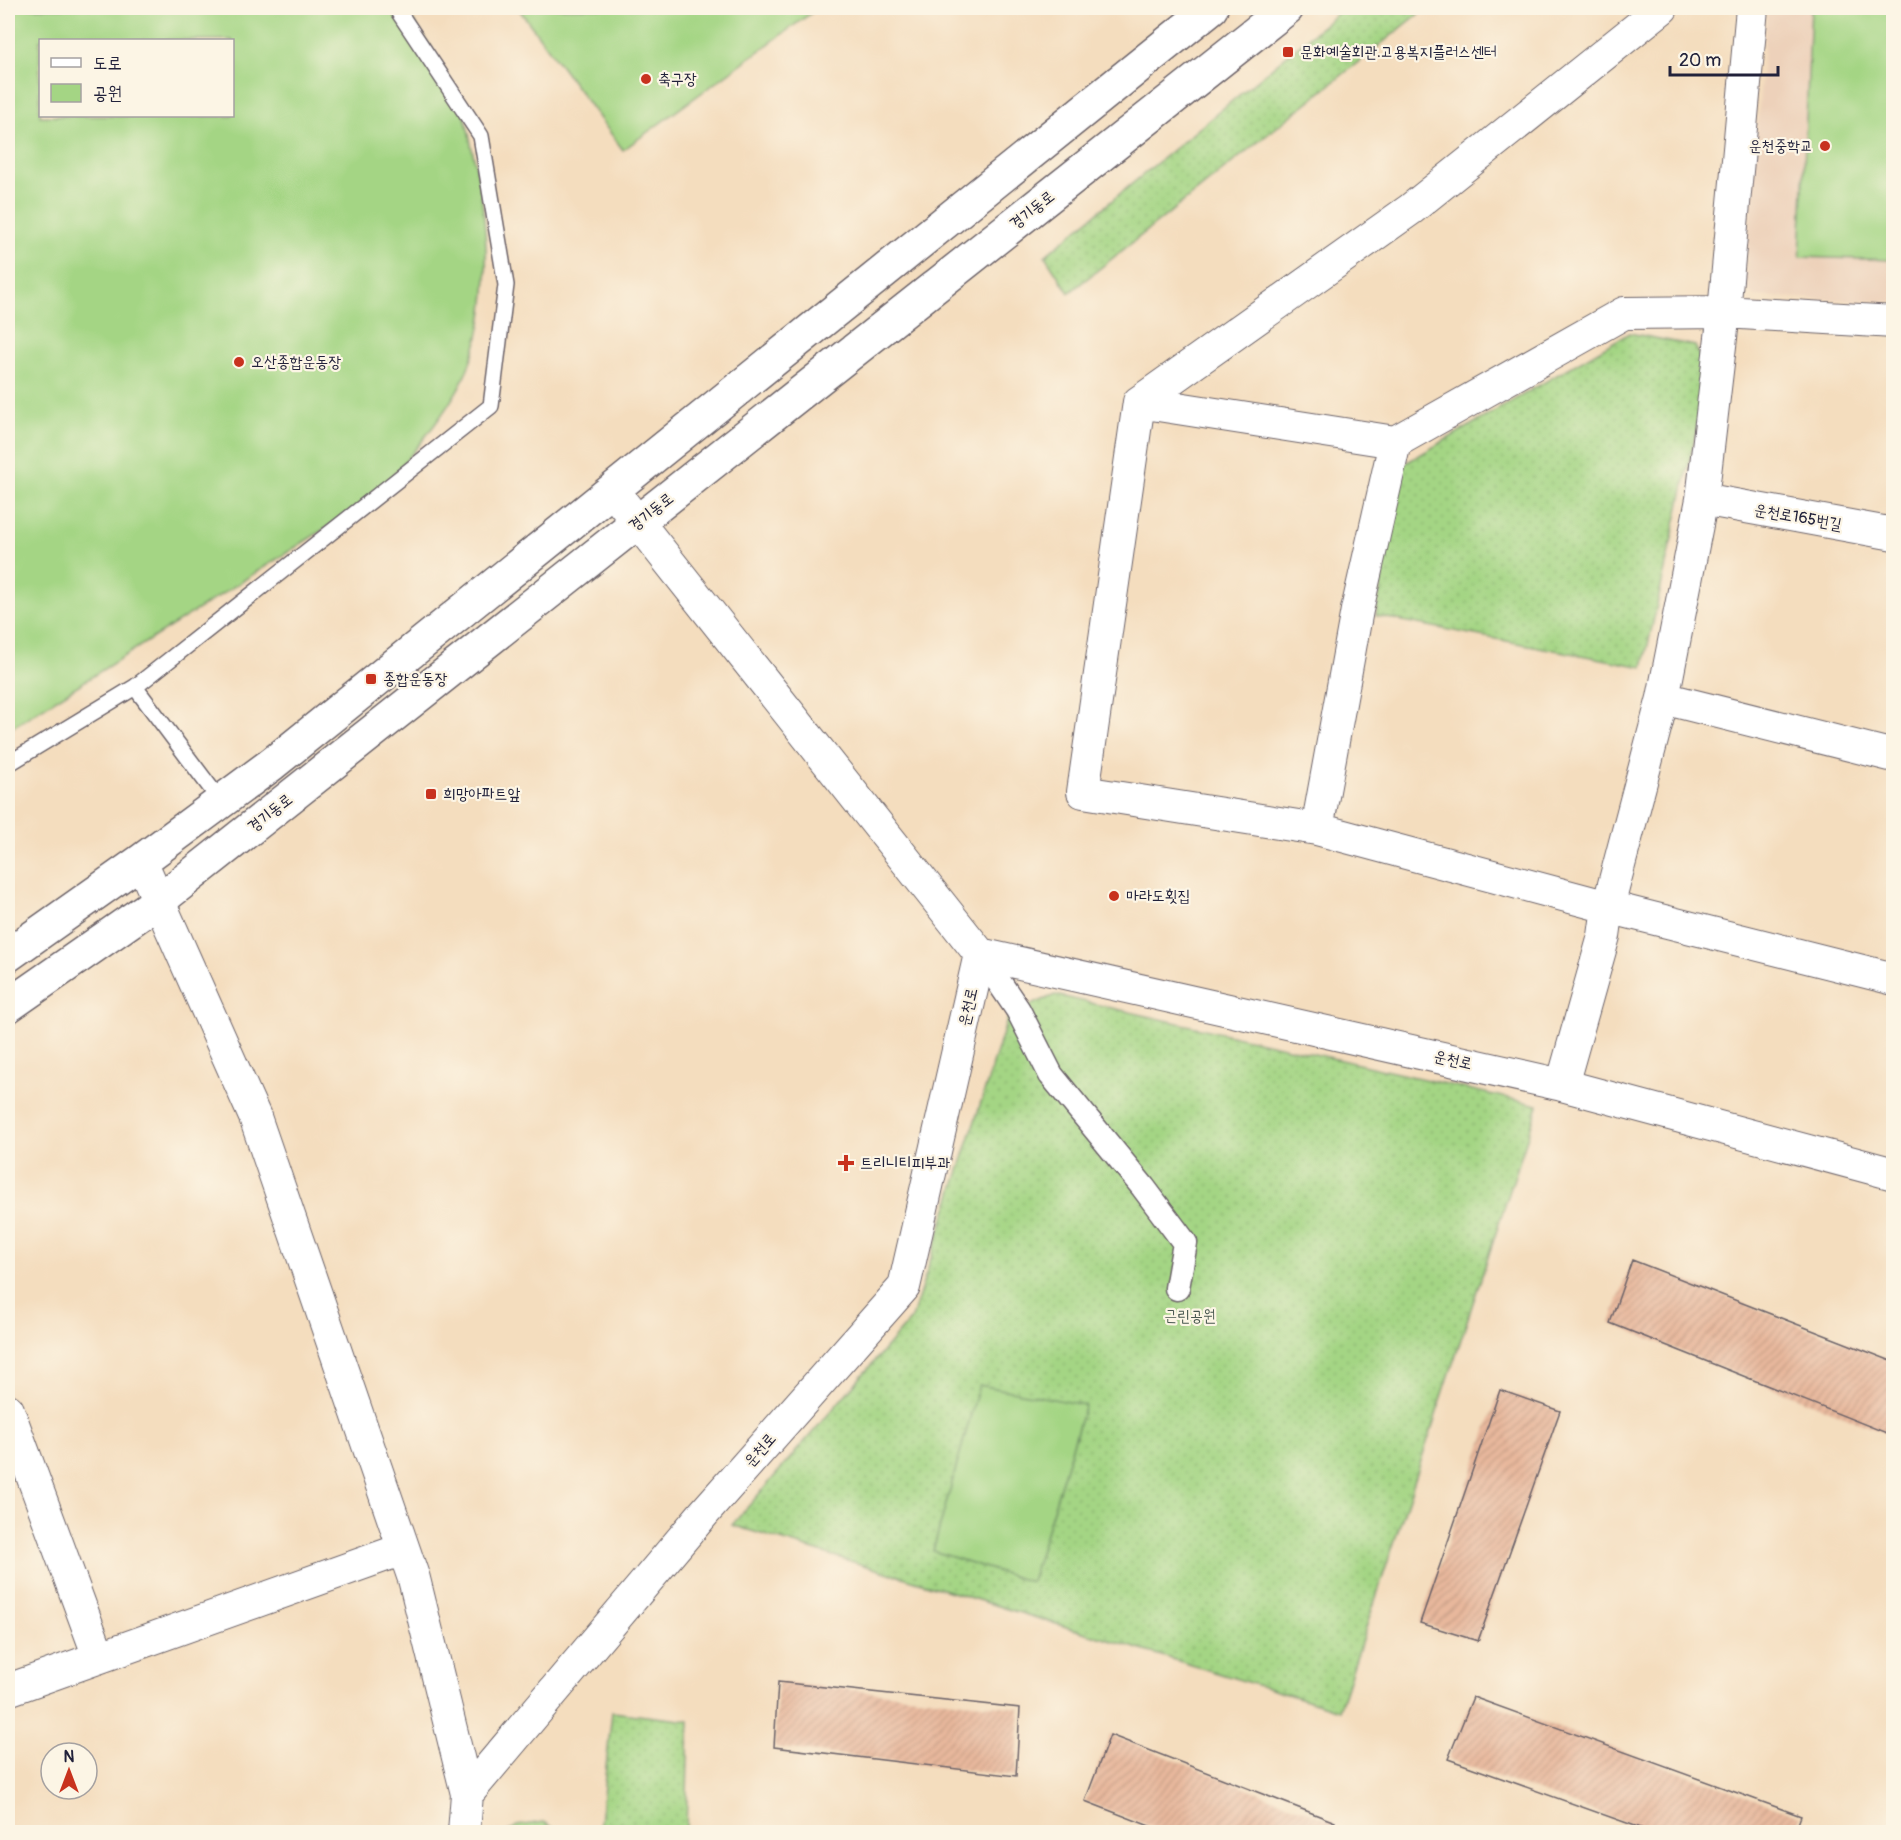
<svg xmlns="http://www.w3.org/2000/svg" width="1901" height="1840" font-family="Pangolin,'Poor Story',sans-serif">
  <defs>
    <pattern id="green-dots" width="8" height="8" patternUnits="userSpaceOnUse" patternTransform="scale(1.5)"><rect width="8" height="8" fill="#a4d584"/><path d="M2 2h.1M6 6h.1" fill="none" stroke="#8db773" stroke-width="1.8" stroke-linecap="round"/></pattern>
    <pattern id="building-hatch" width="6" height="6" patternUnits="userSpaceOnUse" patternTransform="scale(1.5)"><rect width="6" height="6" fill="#e8b89c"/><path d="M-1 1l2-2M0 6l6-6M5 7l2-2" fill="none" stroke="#c79e87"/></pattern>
  </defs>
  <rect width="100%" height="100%" fill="#fcf5e5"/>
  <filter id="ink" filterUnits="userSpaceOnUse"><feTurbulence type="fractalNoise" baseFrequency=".0167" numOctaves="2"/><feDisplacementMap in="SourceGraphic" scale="12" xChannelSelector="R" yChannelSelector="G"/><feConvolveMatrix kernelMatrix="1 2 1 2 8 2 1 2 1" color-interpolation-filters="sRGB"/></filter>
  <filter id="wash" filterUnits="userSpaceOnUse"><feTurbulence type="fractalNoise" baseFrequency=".008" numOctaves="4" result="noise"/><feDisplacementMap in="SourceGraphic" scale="24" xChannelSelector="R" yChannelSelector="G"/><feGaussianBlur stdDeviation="1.35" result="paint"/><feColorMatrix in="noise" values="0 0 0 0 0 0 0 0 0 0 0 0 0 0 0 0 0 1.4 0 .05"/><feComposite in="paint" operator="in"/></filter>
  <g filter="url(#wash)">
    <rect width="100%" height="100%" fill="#f4ddbe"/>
    <path fill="#edd1ba" d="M1767 8H1893V302L1754 296 1745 285Z"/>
    <path fill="url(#green-dots)" stroke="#637c60" stroke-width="1.5" d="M1344 8H1426L1069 293 1045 256Z
      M1629 333 1695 346 1709 374 1643 667 1376 616 1399 467Z
      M1055 995 1538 1105 1339 1710 732 1525 912 1318 1009 1014Z
      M612 1712 689 1721 686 1832H599Z"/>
    <path fill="#a4d584" stroke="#637c60" stroke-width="1.5" fill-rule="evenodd" d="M8 8H403C427 38 446 69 461 105 467 119 469 135 472 149 489 220 495 305 466 373 449 413 401 468 370 500L8 730ZM40 40H232V116H40Z
      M518 8H818L623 150Z
      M1811 8H1893V260L1800 257Z
      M979 1385 1085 1405 1031 1582 933 1551Z
      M544 1822 560 1832H508L517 1826Z"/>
    <g id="blocks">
      <path fill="url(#building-hatch)" d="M1632 1260 1894 1362V1436L1610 1323Z
        M1500 1390 1560 1411 1478 1641 1420 1623Z
        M778 1682 1020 1708 1016 1776 774 1747Z
        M1473 1697 1801 1816 1795 1832H1652L1448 1759Z
        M1110 1735 1335 1822 1331 1832H1165L1085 1801Z"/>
    </g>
  </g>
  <g filter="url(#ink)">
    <use href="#blocks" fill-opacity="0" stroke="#6c6369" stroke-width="1.5"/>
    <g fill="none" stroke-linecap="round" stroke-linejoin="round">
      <g stroke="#6c6369" stroke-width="18">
        <path id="service" d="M135 687 222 803
          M8 764 135 687 491 406 506 285 481 136 396 8"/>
      </g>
      <g stroke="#6c6369" stroke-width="27">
        <path id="pedestrian" d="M980 954 1018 1010 1051 1075 1143 1187 1185 1243 1177 1288"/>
      </g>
      <g stroke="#6c6369" stroke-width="34">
        <path id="minor" d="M1894 322 1724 312 1624 313 1395 442 1357 610 1317 829 1608 907 1894 979
          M1139 402 1395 442
          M613 491 980 954
          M1702 499 1894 534
          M1663 698 1894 756
          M1317 829 1083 792 1139 402 1411 209 1662 8
          M141 861 255 1117 414 1579 467 1794
          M980 954 1562 1085 1894 1174
          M1562 1085 1604 936 1608 907 1663 698 1702 499 1724 312 1752 8
          M8 1410 99 1657
          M8 1690 403 1549
          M464 1832 467 1794 704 1513 904 1287 980 954"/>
      </g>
      <g stroke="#6c6369" stroke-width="36">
        <path id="primary" d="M8 955 141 861 272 764 1211 8
          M8 1006 160 900 1287 8"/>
      </g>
      <use href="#service" stroke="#fff" stroke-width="15"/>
      <use href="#pedestrian" stroke="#fff" stroke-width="24"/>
      <use href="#minor" stroke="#fff" stroke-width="32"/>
      <use href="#primary" stroke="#fff" stroke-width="33"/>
    </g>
  </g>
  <g fill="#c8321e" stroke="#fcf5e5" stroke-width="2">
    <rect x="1282" y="46" width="12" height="12" rx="3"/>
    <circle cx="646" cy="79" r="6"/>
    <circle cx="1825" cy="146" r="6"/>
    <circle cx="239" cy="362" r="6"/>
    <rect x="365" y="673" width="12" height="12" rx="3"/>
    <rect x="425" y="788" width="12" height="12" rx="3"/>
    <circle cx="1114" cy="896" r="6"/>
    <path d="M843 1154h6v6h6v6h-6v6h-6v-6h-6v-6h6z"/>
  </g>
  <g text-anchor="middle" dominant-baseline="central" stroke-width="4.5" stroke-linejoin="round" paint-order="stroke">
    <g font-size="16" fill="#22223b" stroke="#fcf5e5" text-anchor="start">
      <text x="1300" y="52">문화예술회관.고용복지플러스센터</text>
      <text x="658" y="79">축구장</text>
      <text x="1813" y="146" text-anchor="end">운천중학교</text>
      <text x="251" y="362">오산종합운동장</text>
      <text x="383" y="679">종합운동장</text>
      <text x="443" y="794">희망아파트앞</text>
      <text x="1126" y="896">마라도횟집</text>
      <text x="860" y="1163">트리니티피부과</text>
    </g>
    <g font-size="16" fill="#22223b" stroke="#fcf5e5">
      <text transform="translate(1032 210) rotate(-38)">경기동로</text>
      <text transform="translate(651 512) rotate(-38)">경기동로</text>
      <text transform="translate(1798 517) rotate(10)">운천로165번길</text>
      <text transform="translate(270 813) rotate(-38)">경기동로</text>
      <text transform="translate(968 1007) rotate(-77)">운천로</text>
      <text transform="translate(1453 1060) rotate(13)">운천로</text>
      <text transform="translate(760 1450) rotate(-49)">운천로</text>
    </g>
    <g font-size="16" fill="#495851" stroke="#fcf5e5">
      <text x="1190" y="1316">근린공원</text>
    </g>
  </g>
  <rect width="1901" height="1840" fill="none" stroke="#fcf5e5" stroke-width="30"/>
  <rect x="39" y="39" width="195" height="78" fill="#fcf5e5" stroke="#a5a1a1" stroke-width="1.5"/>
  <rect x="51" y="58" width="30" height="9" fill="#ffffff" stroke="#a5a1a1" stroke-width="1.5"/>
  <text x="93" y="69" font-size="18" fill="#22223b">도로</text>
  <rect x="51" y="84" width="30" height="18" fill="#a4d584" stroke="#a5a1a1" stroke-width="1.5"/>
  <text x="93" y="99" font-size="18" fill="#22223b">공원</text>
  <g transform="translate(69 1771)"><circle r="28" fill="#fcf5e5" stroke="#a5a1a1" stroke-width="1.5"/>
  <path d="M0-4.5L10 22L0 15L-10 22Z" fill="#c8321e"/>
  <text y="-9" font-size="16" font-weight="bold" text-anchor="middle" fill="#22223b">N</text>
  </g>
  <path d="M1670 66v9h108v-9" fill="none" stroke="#22223b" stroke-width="3"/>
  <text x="1679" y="66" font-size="18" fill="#22223b" stroke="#fcf5e5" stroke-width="4.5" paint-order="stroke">20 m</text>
</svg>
